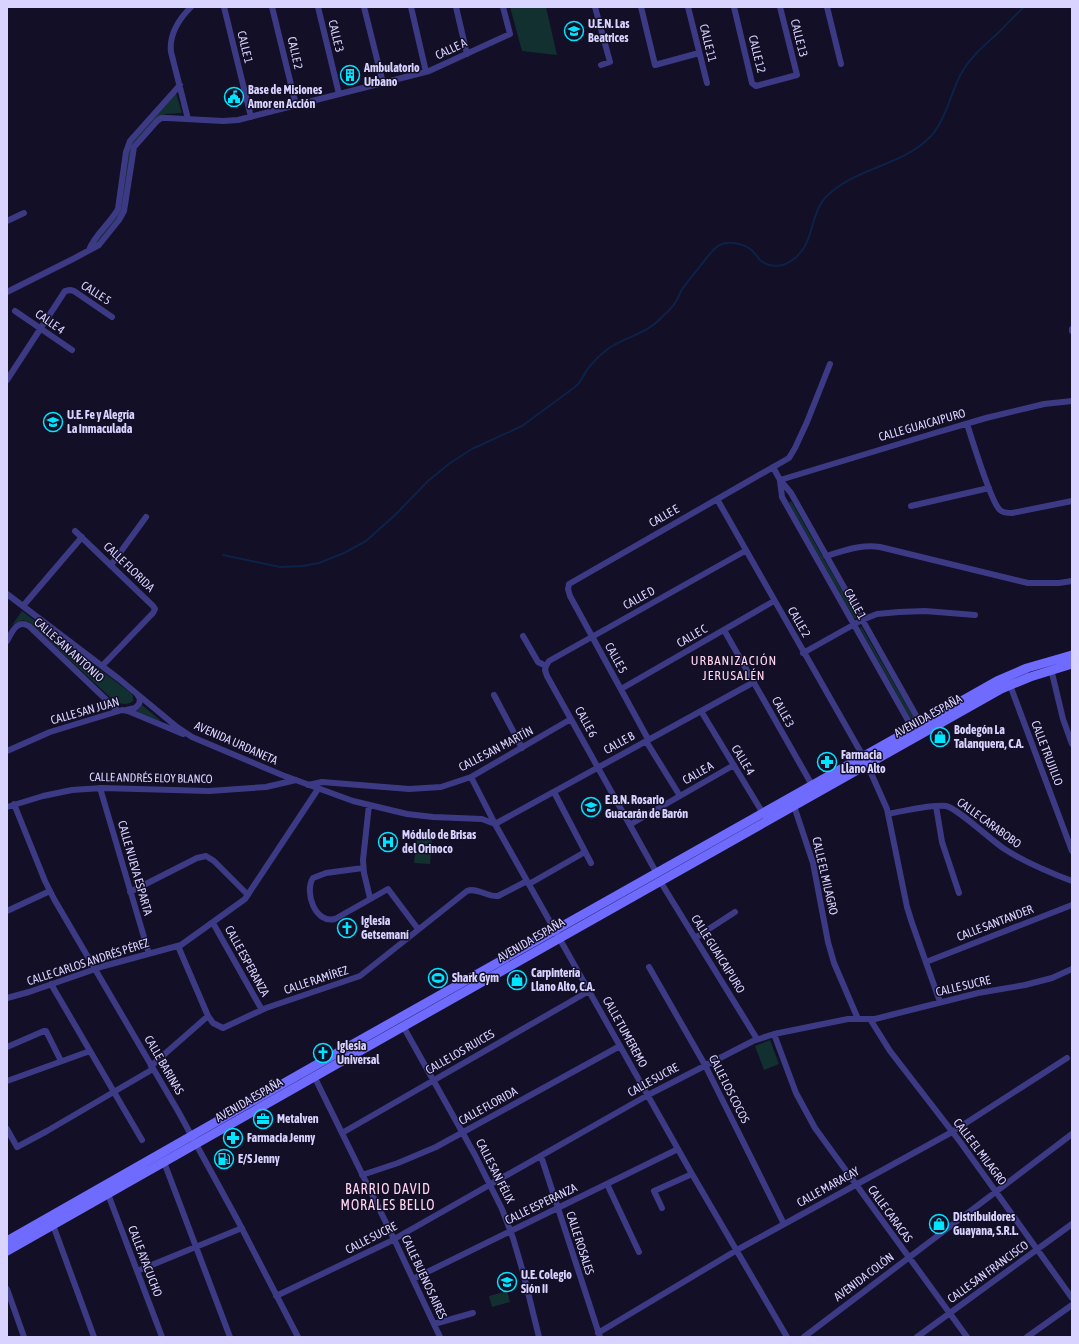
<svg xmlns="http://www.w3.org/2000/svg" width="1079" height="1344" font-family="'Asap Condensed',sans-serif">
  <rect width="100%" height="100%" fill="#130f26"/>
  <path fill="#12302f" d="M510 7H546L557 55 522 51Z
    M176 93 182 113 166 114 158 117 134 143 124 203 120 214 97 244H96V242L115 217 130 145Z
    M791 501 857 617 856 619 854 618 789 503Z
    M22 611 131 693 133 696V701C127 706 120 704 113 700L29 622 23 620 12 625Z
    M861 626 915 720 914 722 912 721 860 628Z
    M142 705 160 720V721L136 711Z
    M417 836 432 837 430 864 414 863Z
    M770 1040 779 1064 764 1070 755 1046Z
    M507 1291 510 1302 492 1307 489 1296Z"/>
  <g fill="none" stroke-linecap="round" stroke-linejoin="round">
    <path stroke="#0c2248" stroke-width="2" d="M223 555 280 567 303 566 319 563 344 553 366 541 395 515 428 481 450 463 472 449 522 426 575 387C581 382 583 377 586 371 592 363 601 354 609 348 626 337 648 333 662 317 666 313 672 308 675 303 678 299 679 295 681 291 687 282 694 274 701 265 706 259 711 251 718 246 723 243 728 242 734 243 739 244 744 245 749 248 753 251 757 256 760 260 771 269 785 267 795 258 814 243 810 215 825 198 854 167 902 167 931 136 947 118 950 93 962 72 971 56 985 45 999 32 1007 24 1015 15 1024 7"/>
    <path stroke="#3d3a85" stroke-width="6" d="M224 7 251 117
      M272 7 296 105
      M318 7 339 94
      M364 7 383 83
      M411 7 426 72
      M456 7 467 54
      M595 7 610 62 601 65
      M641 7 655 65 699 53
      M688 7 707 83
      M734 7 752 83 756 86 797 75 780 7
      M827 7 841 64
      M188 119 171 52C169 35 179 19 191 7
      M7 221 24 213
      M89 250C95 234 110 224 118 209L126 152 130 141 180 85
      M7 292 73 259 99 245 119 220 124 211 134 147 157 121 161 118H167L223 121 238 120 429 71 510 34 503 7
      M15 311 72 350
      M1072 329V331
      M7 380 65 291 70 290 74 291 112 317
      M967 424C972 439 991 503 1000 510 1003 513 1008 513 1012 513L1072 501
      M773 467 780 480 791 493 922 726
      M780 480 935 433 986 418 1044 404 1072 401
      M780 481 782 497 914 731
      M717 499 863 756
      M911 506 989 488
      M75 531 153 606 155 609 153 613 102 666
      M826 556C844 551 861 544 880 547L1028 583H1059L1072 581
      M111 565 146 517
      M7 594 119 679 177 727 192 737 282 775 353 801 407 814 433 817 482 819 495 824
      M23 606 82 537
      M724 630 812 785
      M523 636 538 662 546 666
      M7 641C12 632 17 619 29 626L118 711
      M803 653 862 620 877 614 899 612 925 611 975 615
      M546 666 545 670 547 676 656 872
      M546 666 549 661 745 551
      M1051 669 1063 719 1072 744
      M1010 685 1072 851
      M621 689 774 601
      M494 695 522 748
      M126 710 135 708 139 704 140 699 137 694
      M701 711 764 815
      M648 739 570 596 568 589 569 584 789 458 795 448 807 422 830 364
      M646 741 680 796
      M7 751 50 732 122 710 128 711 183 734
      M867 764 887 809 907 907 912 923 940 1002
      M471 777 495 824 692 1174 787 1337
      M308 785 322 782 409 789 441 787 471 777 571 719
      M100 788 149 954
      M554 792 591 863
      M14 804 45 881 54 899 178 1111 238 1221 298 1337
      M369 805 363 860 364 873 370 898
      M794 806 813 863 828 942 834 963 858 1019
      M936 806 942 842 959 893
      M7 807 43 796 72 790 102 788 209 791 266 787 296 780
      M888 814C902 811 933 804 946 806 957 808 991 840 1003 848 1024 862 1048 872 1072 881
      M495 824 754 682
      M631 824 734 765
      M363 868 326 873 313 878C304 892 315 924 335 919L388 889 418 929
      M660 881 757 1039
      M529 884 585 852
      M130 892 197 858 206 856 214 861 248 895
      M7 911 50 891
      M213 923 262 1010
      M695 938 735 912
      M178 946 208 1016 213 1023 223 1028 266 1008 360 976 467 891C477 887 487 897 498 896L527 881
      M926 962 1072 905
      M649 967 705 1065 784 1224
      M51 984 142 1140
      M7 998 29 992 104 966 181 945 245 899 318 789
      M870 1019 890 1051 961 1143 1072 1298
      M403 1026 475 1155 502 1209 513 1238 523 1272 539 1337
      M774 1034 796 1093 815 1128 967 1337
      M7 1047 44 1031H46L61 1061
      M151 1066 208 1016
      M314 1076 394 1239 440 1337
      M7 1081 90 1051
      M7 1129 17 1147 47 1131 153 1069
      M342 1133 589 991
      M541 1156 600 1337
      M164 1162 230 1337
      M362 1175 398 1163 436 1147 620 1046
      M607 1184 639 1252
      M108 1194 162 1337
      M662 1208 654 1191 692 1174
      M53 1225 94 1337
      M137 1271 242 1228
      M413 1279 678 1149
      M7 1289 24 1337
      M276 1296 389 1242 648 1095 753 1041 774 1034 848 1019H875L978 993 1025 985 1052 978 1072 969
      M434 1324 473 1313
      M598 1333 737 1250 952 1132 1067 1058
      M804 1337 1072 1134
      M917 1337 1072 1224
      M1027 1337 1072 1305"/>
    <path stroke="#6f6bff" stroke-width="9" d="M7 1241 323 1061 997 681 1027 668 1072 655
      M7 1251 328 1069 1001 689 1030 677 1072 664"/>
  </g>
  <defs>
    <g id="school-ring" transform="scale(1)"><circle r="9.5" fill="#130f26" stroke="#00e5ff" stroke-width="1.5"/><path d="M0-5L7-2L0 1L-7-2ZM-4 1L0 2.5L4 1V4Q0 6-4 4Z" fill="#00e5ff"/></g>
    <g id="building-ring" transform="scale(1)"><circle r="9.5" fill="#130f26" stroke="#00e5ff" stroke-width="1.5"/><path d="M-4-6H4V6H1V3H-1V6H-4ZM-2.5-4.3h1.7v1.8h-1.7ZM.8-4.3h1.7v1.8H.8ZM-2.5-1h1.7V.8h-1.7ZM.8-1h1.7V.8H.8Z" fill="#00e5ff"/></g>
    <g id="civic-ring" transform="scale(1)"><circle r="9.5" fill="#130f26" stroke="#00e5ff" stroke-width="1.5"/><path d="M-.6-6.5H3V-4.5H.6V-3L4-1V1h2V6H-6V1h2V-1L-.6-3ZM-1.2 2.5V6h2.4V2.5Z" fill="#00e5ff"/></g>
    <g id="shop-ring" transform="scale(1)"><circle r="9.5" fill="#130f26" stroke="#00e5ff" stroke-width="1.5"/><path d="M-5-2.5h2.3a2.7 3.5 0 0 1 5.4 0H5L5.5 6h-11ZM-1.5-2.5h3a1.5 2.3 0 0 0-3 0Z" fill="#00e5ff"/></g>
    <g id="pharmacy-ring" transform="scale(1)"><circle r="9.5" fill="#130f26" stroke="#00e5ff" stroke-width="1.5"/><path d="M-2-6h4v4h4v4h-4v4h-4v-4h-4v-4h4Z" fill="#00e5ff"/></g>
    <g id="hospital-ring" transform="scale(1)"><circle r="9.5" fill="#130f26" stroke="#00e5ff" stroke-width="1.5"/><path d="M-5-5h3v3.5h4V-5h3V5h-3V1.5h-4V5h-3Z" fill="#00e5ff"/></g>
    <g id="church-ring" transform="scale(1)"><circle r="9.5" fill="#130f26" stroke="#00e5ff" stroke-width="1.5"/><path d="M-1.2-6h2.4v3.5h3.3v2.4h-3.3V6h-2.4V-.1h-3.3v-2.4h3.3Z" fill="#00e5ff"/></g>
    <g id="stadium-ring" transform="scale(1)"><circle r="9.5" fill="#130f26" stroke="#00e5ff" stroke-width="1.5"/><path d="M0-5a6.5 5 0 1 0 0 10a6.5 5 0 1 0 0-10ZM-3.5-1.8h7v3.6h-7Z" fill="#00e5ff"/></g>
    <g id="office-ring" transform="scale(1)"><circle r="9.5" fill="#130f26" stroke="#00e5ff" stroke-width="1.5"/><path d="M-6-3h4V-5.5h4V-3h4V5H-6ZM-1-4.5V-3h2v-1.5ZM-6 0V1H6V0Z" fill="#00e5ff"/></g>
    <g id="fuel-ring" transform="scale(1)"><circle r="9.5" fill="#130f26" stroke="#00e5ff" stroke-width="1.5"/><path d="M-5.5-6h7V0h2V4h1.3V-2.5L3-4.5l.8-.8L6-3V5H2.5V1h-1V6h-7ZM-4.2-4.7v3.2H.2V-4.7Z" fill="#00e5ff"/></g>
  </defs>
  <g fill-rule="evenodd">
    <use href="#school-ring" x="574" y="31"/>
    <use href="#building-ring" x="350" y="75"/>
    <use href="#civic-ring" x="234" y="97"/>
    <use href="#school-ring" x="53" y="422"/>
    <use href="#shop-ring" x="940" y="737"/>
    <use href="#pharmacy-ring" x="827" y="762"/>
    <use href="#school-ring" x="591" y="807"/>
    <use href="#hospital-ring" x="388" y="842"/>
    <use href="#church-ring" x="347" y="928"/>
    <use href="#stadium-ring" x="438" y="978"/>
    <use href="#shop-ring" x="517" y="980"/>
    <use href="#church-ring" x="323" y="1053"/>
    <use href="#office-ring" x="263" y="1119"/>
    <use href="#pharmacy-ring" x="233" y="1138"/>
    <use href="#fuel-ring" x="224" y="1159"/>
    <use href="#shop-ring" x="939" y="1224"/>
    <use href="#school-ring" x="507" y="1282"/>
  </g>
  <g text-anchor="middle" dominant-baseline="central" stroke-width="3" stroke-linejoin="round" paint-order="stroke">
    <g font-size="12" font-weight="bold" fill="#d9d4ff" stroke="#130f26" text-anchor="start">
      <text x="588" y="24">U.E.N. Las<tspan x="588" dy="14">Beatrices</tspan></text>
      <text x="364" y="68">Ambulatorio<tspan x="364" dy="14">Urbano</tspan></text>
      <text x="248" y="90">Base de Misiones<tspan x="248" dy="14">Amor en Acción</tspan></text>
      <text x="67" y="415">U.E. Fe y Alegría<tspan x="67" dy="14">La Inmaculada</tspan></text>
      <text x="954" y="730">Bodegón La<tspan x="954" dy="14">Talanquera, C.A.</tspan></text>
      <text x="841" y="755">Farmacia<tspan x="841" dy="14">Llano Alto</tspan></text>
      <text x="605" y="800">E.B.N. Rosario<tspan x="605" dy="14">Guacarán de Barón</tspan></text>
      <text x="402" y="835">Módulo de Brisas<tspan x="402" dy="14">del Orinoco</tspan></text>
      <text x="361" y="921">Iglesia<tspan x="361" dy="14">Getsemaní</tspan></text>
      <text x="531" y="973">Carpintería<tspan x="531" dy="14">Llano Alto, C.A.</tspan></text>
      <text x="452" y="978">Shark Gym</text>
      <text x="337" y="1046">Iglesia<tspan x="337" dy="14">Universal</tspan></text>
      <text x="277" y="1119">Metalven</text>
      <text x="247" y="1138">Farmacia Jenny</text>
      <text x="238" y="1159">E/S Jenny</text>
      <text x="953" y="1217">Distribuidores<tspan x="953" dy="14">Guayana, S.R.L.</tspan></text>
      <text x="521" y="1275">U.E. Colegio<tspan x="521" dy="14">Sión II</tspan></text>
    </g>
    <g font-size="12" fill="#d9d4ff" stroke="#130f26">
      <text transform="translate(336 36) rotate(76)">CALLE 3</text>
      <text transform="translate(799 38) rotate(76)">CALLE 13</text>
      <text transform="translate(708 43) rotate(76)">CALLE 11</text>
      <text transform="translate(245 47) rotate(76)">CALLE 1</text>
      <text transform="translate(451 49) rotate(-25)">CALLE A</text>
      <text transform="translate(295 53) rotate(77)">CALLE 2</text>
      <text transform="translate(757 54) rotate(76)">CALLE 12</text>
      <text transform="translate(96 293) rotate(33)">CALLE 5</text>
      <text transform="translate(50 322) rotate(35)">CALLE 4</text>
      <text transform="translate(922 425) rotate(-16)">CALLE GUAICAIPURO</text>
      <text transform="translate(664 516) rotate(-30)">CALLE E</text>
      <text transform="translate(129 567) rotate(44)">CALLE FLORIDA</text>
      <text transform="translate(639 598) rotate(-29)">CALLE D</text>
      <text transform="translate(855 604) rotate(61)">CALLE 1</text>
      <text transform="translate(799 622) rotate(60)">CALLE 2</text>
      <text transform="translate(692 636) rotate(-30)">CALLE C</text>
      <text transform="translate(69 650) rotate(42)">CALLE SAN ANTONIO</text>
      <text transform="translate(616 658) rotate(61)">CALLE 5</text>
      <text transform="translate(85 711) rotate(-16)">CALLE SAN JUAN</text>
      <text transform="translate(783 712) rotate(61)">CALLE 3</text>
      <text transform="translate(928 716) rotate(-29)">AVENIDA ESPAÑA</text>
      <text transform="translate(586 722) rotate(61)">CALLE 6</text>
      <text transform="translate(236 743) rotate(24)">AVENIDA URDANETA</text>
      <text transform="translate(619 743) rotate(-29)">CALLE B</text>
      <text transform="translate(496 749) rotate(-28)">CALLE SAN MARTÍN</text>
      <text transform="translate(1047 753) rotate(69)">CALLE TRUJILLO</text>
      <text transform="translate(743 760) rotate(59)">CALLE 4</text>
      <text transform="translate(698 773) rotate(-30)">CALLE A</text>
      <text transform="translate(151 778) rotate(1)">CALLE ANDRÉS ELOY BLANCO</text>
      <text transform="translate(989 823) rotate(36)">CALLE CARABOBO</text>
      <text transform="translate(135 868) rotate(74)">CALLE NUEVA ESPARTA</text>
      <text transform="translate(825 876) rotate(77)">CALLE EL MILAGRO</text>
      <text transform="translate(995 923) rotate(-21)">CALLE SANTANDER</text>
      <text transform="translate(531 940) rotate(-30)">AVENIDA ESPAÑA</text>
      <text transform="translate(718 954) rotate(58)">CALLE GUAICAIPURO</text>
      <text transform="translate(247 961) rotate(61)">CALLE ESPERANZA</text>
      <text transform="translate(88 962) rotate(-18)">CALLE CARLOS ANDRÉS PÉREZ</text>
      <text transform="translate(316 980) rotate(-18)">CALLE RAMÍREZ</text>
      <text transform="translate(963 986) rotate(-13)">CALLE SUCRE</text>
      <text transform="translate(625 1032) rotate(61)">CALLE TUMEREMO</text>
      <text transform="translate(460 1052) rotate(-30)">CALLE LOS RUICES</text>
      <text transform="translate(164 1065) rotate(60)">CALLE BARINAS</text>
      <text transform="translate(653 1080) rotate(-29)">CALLE SUCRE</text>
      <text transform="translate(729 1089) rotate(63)">CALLE LOS COCOS</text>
      <text transform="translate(249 1100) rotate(-30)">AVENIDA ESPAÑA</text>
      <text transform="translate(488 1106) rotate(-29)">CALLE FLORIDA</text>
      <text transform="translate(980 1152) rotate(53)">CALLE EL MILAGRO</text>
      <text transform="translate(495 1171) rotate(63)">CALLE SAN FÉLIX</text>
      <text transform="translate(828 1187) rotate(-29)">CALLE MARACAY</text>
      <text transform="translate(541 1204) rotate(-26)">CALLE ESPERANZA</text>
      <text transform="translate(890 1214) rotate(54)">CALLE CARACAS</text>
      <text transform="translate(371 1238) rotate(-27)">CALLE SUCRE</text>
      <text transform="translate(580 1243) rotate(72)">CALLE ROSALES</text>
      <text transform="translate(145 1261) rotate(69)">CALLE AYACUCHO</text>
      <text transform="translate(988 1272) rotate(-36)">CALLE SAN FRANCISCO</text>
      <text transform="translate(424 1277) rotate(65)">CALLE BUENOS AIRES</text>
      <text transform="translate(864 1277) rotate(-37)">AVENIDA COLÓN</text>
    </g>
    <g font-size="13" letter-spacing="1" fill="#ffd6f0" stroke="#130f26">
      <text x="734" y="660">URBANIZACIÓN<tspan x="734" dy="15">JERUSALÉN</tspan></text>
    </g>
    <g font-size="14" letter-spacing="1" fill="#ffd6f0" stroke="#130f26">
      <text x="388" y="1189">BARRIO DAVID<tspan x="388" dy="16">MORALES BELLO</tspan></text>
    </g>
  </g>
  <rect width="1079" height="1344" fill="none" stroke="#d9d4ff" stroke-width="16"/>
</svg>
